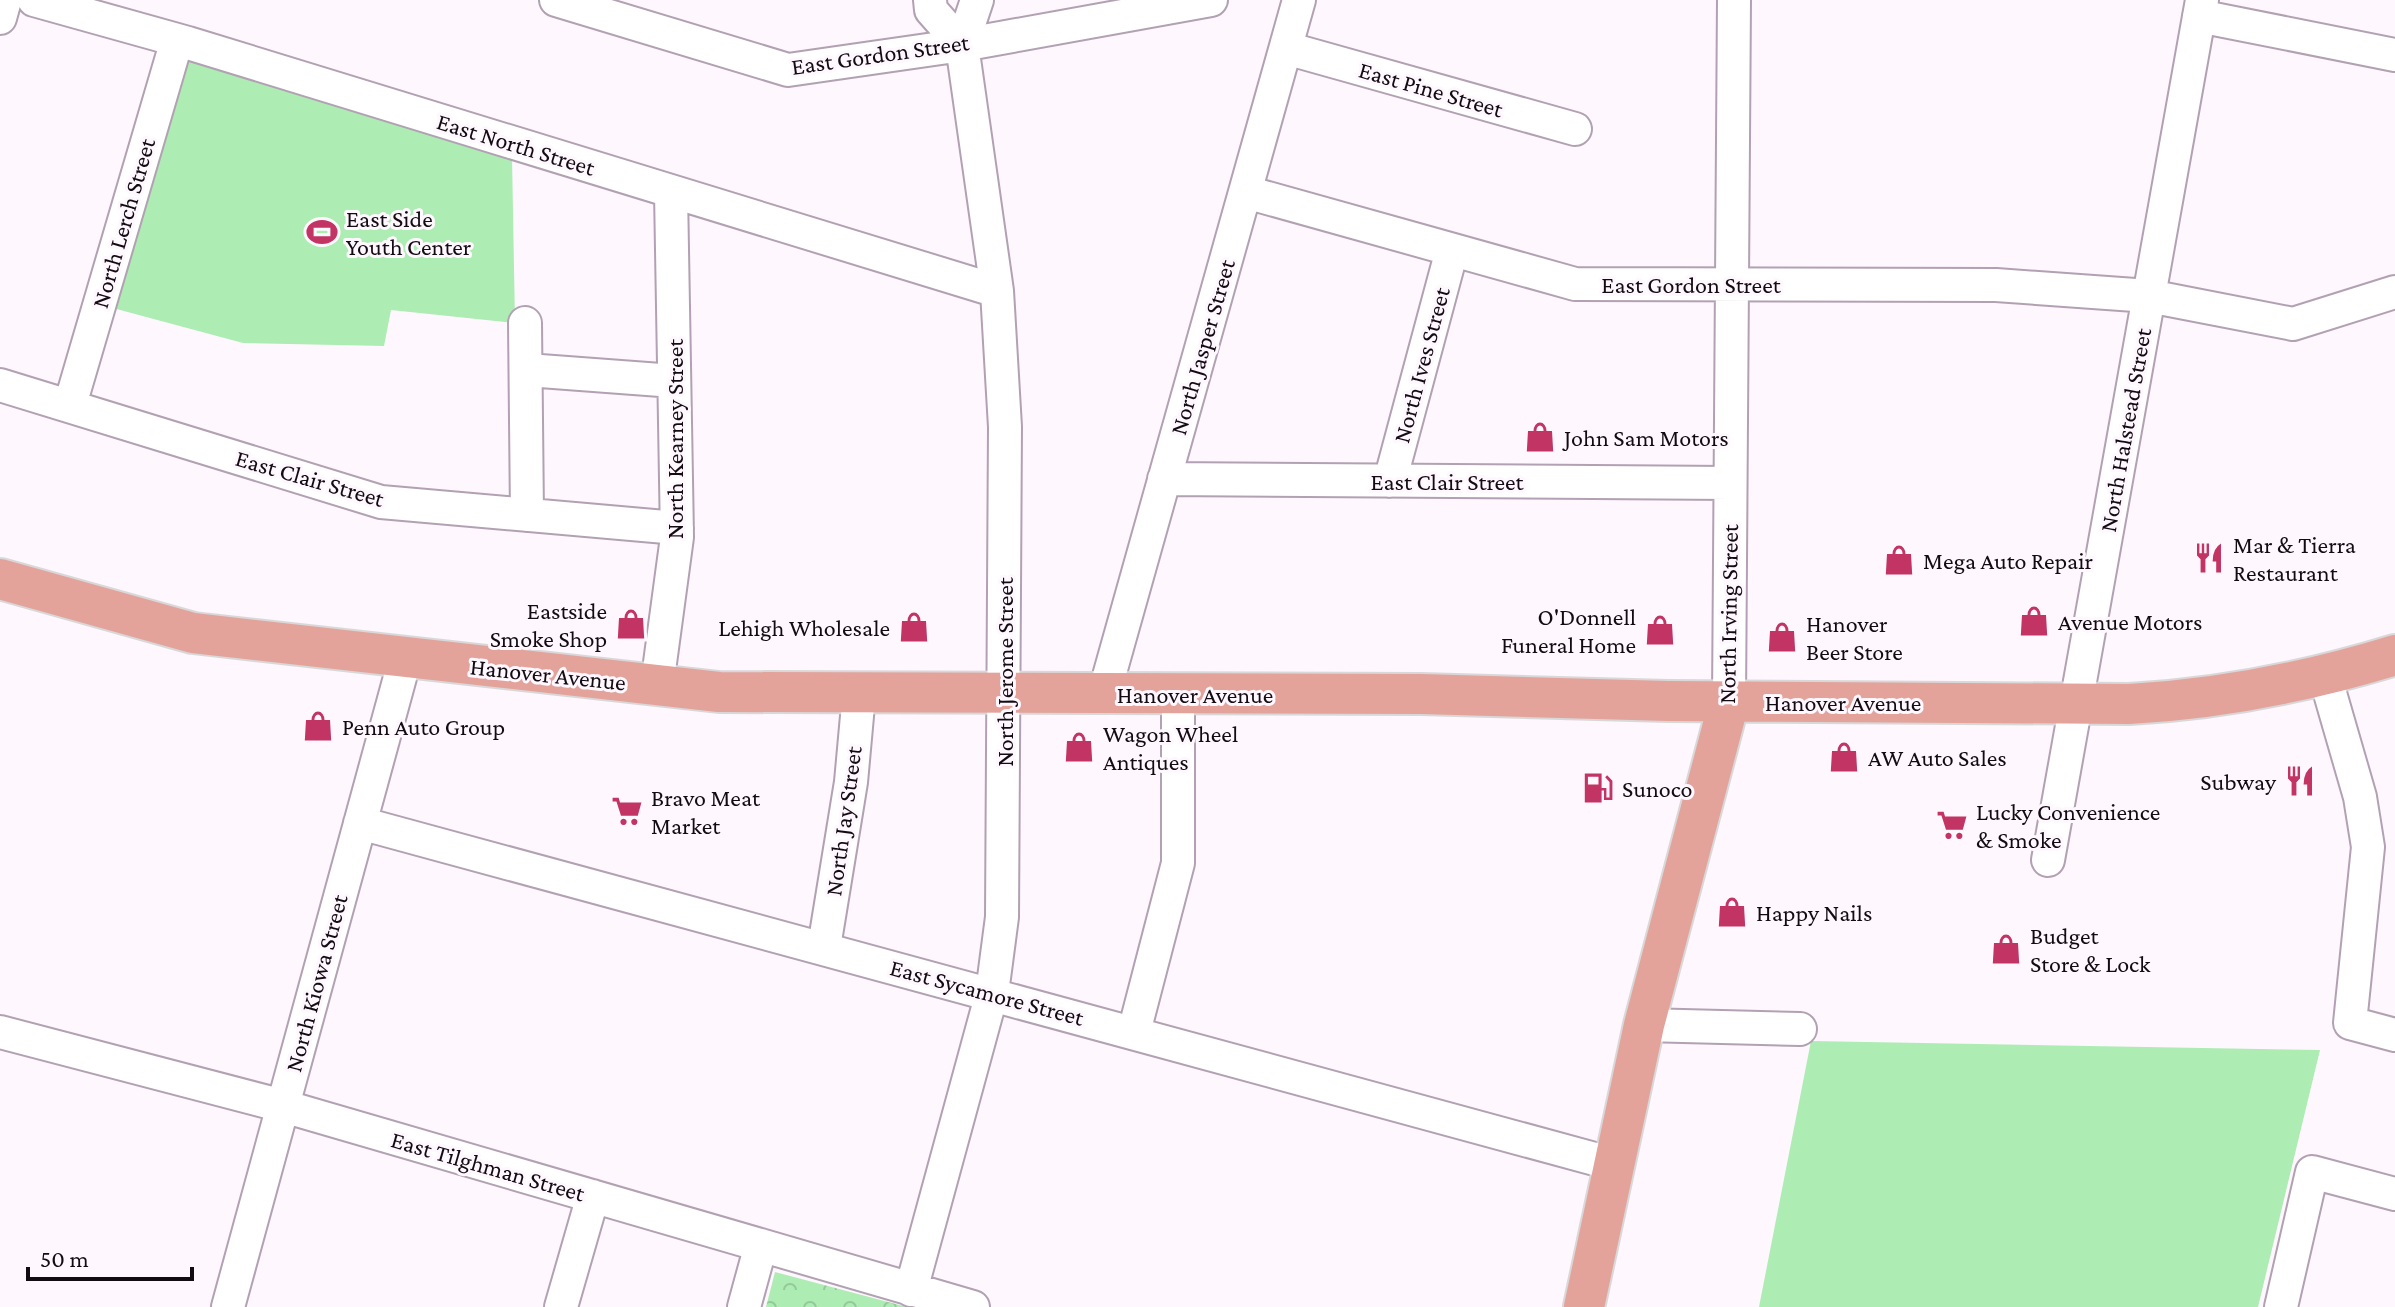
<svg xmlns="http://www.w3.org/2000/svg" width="2395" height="1307" font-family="'Crimson Pro',serif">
  <defs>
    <pattern id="park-crowns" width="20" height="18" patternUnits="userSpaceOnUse" patternTransform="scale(2)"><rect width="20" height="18" fill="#adecb3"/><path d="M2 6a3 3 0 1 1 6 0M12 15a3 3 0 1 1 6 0" fill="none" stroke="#94c999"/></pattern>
  </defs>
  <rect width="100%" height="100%" fill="#fef7fe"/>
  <path fill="url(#park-crowns)" d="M775 1272 907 1307H766Z"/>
  <path fill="#adecb3" d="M183 55 512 157 515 323 391 310 384 346 243 343 109 307Z
    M1811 1041 2320 1050 2258 1307H1759Z"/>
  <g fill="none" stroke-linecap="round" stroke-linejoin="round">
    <g stroke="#b2a1b2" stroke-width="36">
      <path id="minor" d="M34 0 188 43 997 291
        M556 0 788 70 962 45 1211 0
        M930 0 931 10 962 45
        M2199 16 2395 55
        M0 18 5 0
        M1286 48 1575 129
        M1246 192 1575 284 1996 285 2149 296 2293 324 2395 292
        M525 323 527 515
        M527 370 674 381
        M0 385 381 502 677 528
        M70 405 177 40
        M1164 479 1730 483
        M1390 481 1452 250
        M2325 676 2360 797 2368 847 2350 1023 2395 1035
        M657 685 677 537 671 192
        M1104 694 1299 0
        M1729 702 1734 0
        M360 823 1613 1164
        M2048 860 2202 0
        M824 947 851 782 859 694
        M1644 1025 1800 1029
        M0 1032 283 1106 973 1307
        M1134 1032 1178 863V694
        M911 1290 992 993 1002 917 1005 427 997 291 962 45 977 0
        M228 1307 405 659
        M561 1307 593 1196
        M744 1307 761 1245
        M2281 1307 2312 1172 2395 1194"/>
    </g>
    <g stroke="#d9d8d9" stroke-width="44">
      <path id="major" d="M0 579 193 633 719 692 1421 694 1668 701 2129 704C2221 699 2307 682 2395 655
        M1584 1307 1644 1025 1729 702"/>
    </g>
    <use href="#minor" stroke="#fff" stroke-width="32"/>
    <use href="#major" stroke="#e3a39b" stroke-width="40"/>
  </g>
  <defs>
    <g id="stadium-bare" transform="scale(2.4)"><path d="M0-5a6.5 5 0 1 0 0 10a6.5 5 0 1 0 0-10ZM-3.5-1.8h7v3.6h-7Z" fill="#c23463" stroke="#fef7fe" stroke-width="2.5" paint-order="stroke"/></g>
    <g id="shop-bare" transform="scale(2.4)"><path d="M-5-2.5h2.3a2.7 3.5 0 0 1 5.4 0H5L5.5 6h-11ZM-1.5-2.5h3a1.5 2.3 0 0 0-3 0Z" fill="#c23463" stroke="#fef7fe" stroke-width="2.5" paint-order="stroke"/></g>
    <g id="restaurant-bare" transform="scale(2.4)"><path d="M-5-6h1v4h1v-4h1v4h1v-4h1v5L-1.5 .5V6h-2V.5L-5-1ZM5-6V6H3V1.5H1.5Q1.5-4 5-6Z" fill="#c23463" stroke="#fef7fe" stroke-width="2.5" paint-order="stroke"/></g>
    <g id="fuel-bare" transform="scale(2.4)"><path d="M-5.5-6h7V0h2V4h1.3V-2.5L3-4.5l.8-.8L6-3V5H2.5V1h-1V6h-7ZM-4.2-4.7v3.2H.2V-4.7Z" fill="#c23463" stroke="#fef7fe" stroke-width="2.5" paint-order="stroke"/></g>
    <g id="supermarket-bare" transform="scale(2.4)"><path d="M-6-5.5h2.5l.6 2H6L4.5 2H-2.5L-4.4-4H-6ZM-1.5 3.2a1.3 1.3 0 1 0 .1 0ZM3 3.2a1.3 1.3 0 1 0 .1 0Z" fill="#c23463" stroke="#fef7fe" stroke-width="2.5" paint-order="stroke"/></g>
  </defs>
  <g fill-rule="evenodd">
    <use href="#stadium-bare" x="322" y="232"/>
    <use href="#shop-bare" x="1540" y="437"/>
    <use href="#restaurant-bare" x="2209" y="558"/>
    <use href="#shop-bare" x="1899" y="560"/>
    <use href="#shop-bare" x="2034" y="621"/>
    <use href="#shop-bare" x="631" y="624"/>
    <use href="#shop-bare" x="914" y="627"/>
    <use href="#shop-bare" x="1660" y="630"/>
    <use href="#shop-bare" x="1782" y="637"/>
    <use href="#shop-bare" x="318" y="726"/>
    <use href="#shop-bare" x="1079" y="747"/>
    <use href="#shop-bare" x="1844" y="757"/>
    <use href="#restaurant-bare" x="2300" y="781"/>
    <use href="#fuel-bare" x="1598" y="788"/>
    <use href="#supermarket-bare" x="627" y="811"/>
    <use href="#supermarket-bare" x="1952" y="825"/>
    <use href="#shop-bare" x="1732" y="912"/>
    <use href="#shop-bare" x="2006" y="949"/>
  </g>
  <g text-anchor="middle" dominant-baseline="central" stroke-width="6" stroke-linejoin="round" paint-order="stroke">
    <g font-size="24" fill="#120c12" stroke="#fef7fe">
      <text transform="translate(880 54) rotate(-8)">East Gordon Street</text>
      <text transform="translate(1431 89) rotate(16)">East Pine Street</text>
      <text transform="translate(516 144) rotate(17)">East North Street</text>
      <text transform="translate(123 223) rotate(-74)">North Lerch Street</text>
      <text x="1691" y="284">East Gordon Street</text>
      <text transform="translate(1202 347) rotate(-74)">North Jasper Street</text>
      <text transform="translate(1421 365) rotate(-75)">North Ives Street</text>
      <text transform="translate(2125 430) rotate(-80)">North Halstead Street</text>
      <text transform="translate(674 439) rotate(-90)">North Kearney Street</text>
      <text transform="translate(310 478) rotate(16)">East Clair Street</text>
      <text x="1447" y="481">East Clair Street</text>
      <text transform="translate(1728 614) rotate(-89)">North Irving Street</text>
      <text transform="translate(1004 672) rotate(-90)">North Jerome Street</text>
      <text transform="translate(548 674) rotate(6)">Hanover Avenue</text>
      <text x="1195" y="694">Hanover Avenue</text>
      <text x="1843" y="702">Hanover Avenue</text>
      <text transform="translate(843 821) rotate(-82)">North Jay Street</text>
      <text transform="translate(316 983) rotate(-75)">North Kiowa Street</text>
      <text transform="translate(987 992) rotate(15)">East Sycamore Street</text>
      <text transform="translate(488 1166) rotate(16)">East Tilghman Street</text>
    </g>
    <g font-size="24" fill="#120c12" stroke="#fef7fe" text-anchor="start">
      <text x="346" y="218">East Side<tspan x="346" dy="28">Youth Center</tspan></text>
      <text x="1564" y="437">John Sam Motors</text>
      <text x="2233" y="544">Mar &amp; Tierra<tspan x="2233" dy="28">Restaurant</tspan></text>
      <text x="1923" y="560">Mega Auto Repair</text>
      <text x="607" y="610" text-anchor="end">Eastside<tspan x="607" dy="28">Smoke Shop</tspan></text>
      <text x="1636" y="616" text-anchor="end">O'Donnell<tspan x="1636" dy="28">Funeral Home</tspan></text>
      <text x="2058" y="621">Avenue Motors</text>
      <text x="1806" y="623">Hanover<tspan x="1806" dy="28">Beer Store</tspan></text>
      <text x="890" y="627" text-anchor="end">Lehigh Wholesale</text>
      <text x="342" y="726">Penn Auto Group</text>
      <text x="1103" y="733">Wagon Wheel<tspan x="1103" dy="28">Antiques</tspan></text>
      <text x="1868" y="757">AW Auto Sales</text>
      <text x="2276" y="781" text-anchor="end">Subway</text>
      <text x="1622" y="788">Sunoco</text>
      <text x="651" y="797">Bravo Meat<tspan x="651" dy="28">Market</tspan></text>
      <text x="1976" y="811">Lucky Convenience<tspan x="1976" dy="28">&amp; Smoke</tspan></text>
      <text x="1756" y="912">Happy Nails</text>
      <text x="2030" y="935">Budget<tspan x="2030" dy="28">Store &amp; Lock</tspan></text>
    </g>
  </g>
  <path d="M28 1267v12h164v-12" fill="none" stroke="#120c12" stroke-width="4"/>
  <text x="40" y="1267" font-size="24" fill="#120c12" stroke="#fef7fe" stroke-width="6" paint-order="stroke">50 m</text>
</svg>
